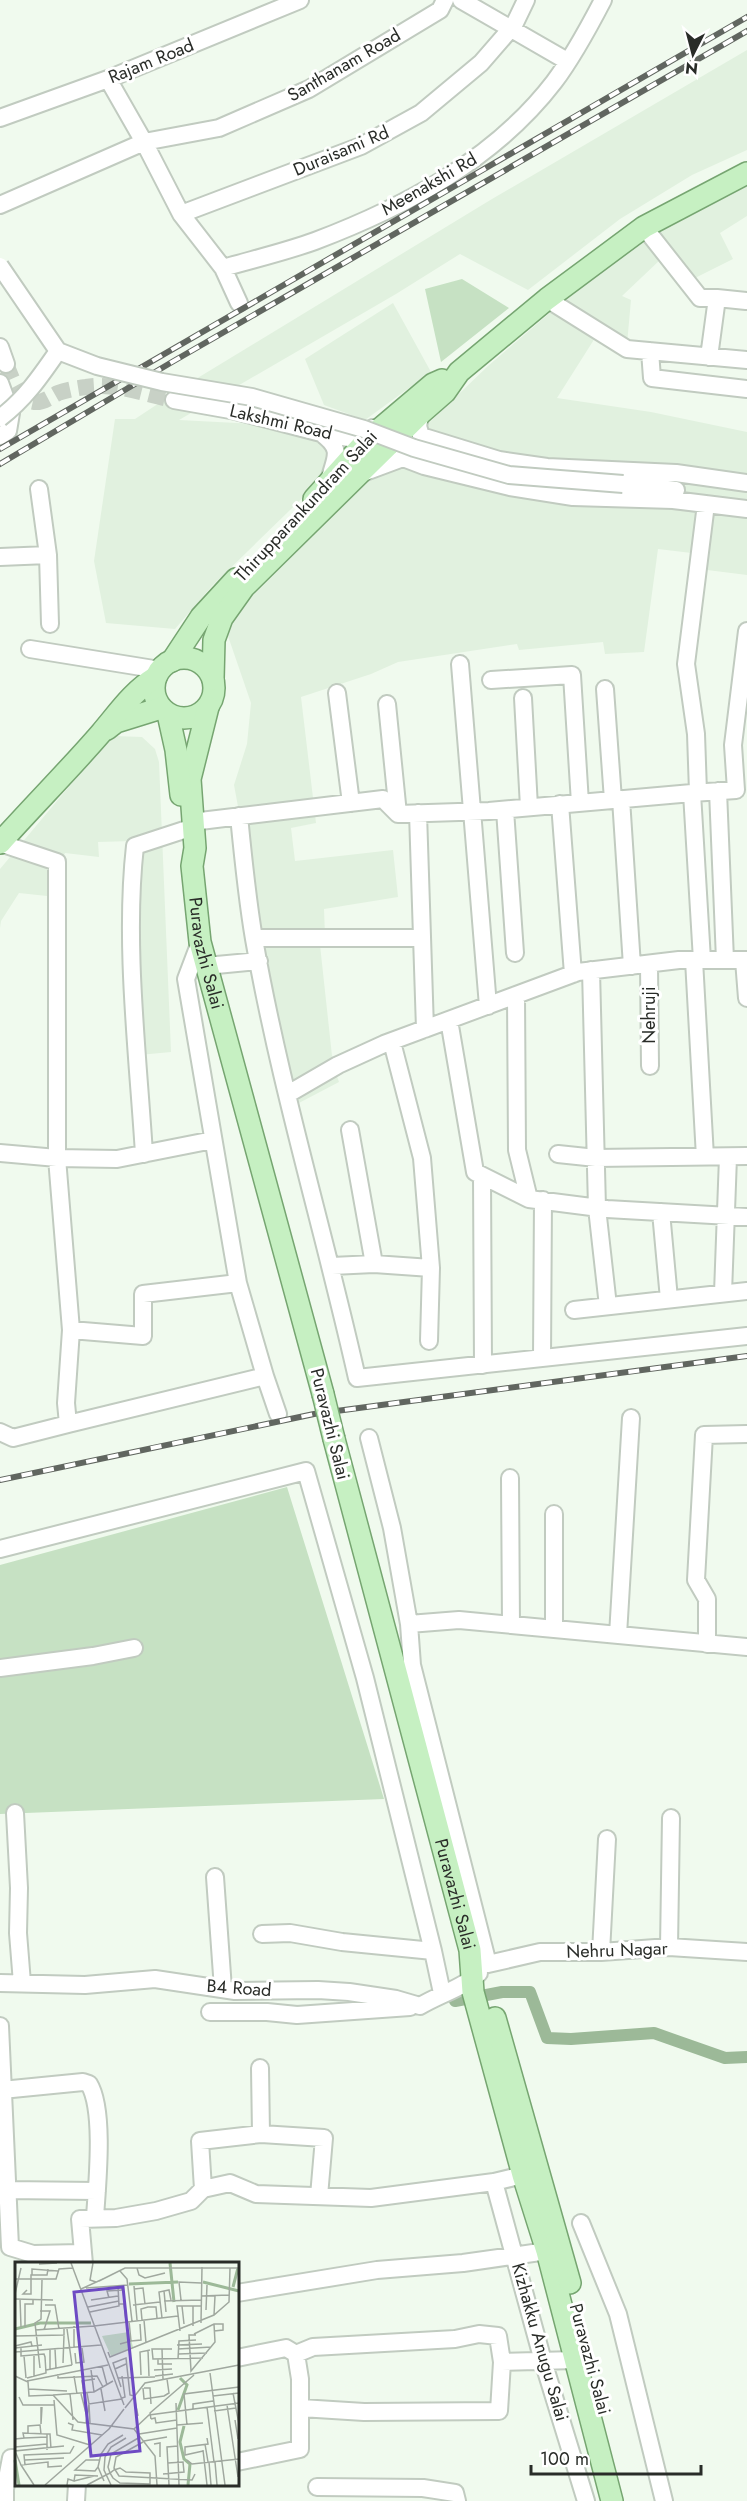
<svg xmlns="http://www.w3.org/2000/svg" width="747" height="2501" font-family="Jost,sans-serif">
  <rect width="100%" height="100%" fill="#f0faee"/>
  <path fill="#e1f1df" d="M747 50V150L692 175 620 219 528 290 460 254 396 294 179 420 256 424 324 444 333 453 327 474 212 586 175 629 106 623 94 561 115 419H135L191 382 492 199Z
    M747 183V216L720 233 733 259 681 285 661 259 622 296 631 300 626 355 595 338 557 398 651 412 747 432V575L699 569 700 554 658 549 644 652 605 654 603 642 519 650 517 644 398 662 371 674 301 697 316 823 291 828 295 861 393 850 398 897 324 909 325 936 320 945 333 1065 339 1082 297 1104 295 1112 234 785 247 744 251 703 228 636 234 611 371 472 387 463 488 366 587 281 651 237Z
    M393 303 431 372 365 420 324 405 305 359Z
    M115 736 142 737 155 749 159 762 171 1052 139 1055 133 841 98 842 99 857 65 853 47 896 19 893 1 921 0 928V869L108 740Z"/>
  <path fill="#c6e1c3" d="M462 279 509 308 441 362 425 289Z
    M287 1487 384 1799 0 1814V1565Z"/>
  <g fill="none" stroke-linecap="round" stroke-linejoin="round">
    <path stroke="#9cb998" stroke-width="12" d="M455 2001 502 1992H530L547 2038 571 2039 654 2033 725 2058 747 2057"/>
    <path stroke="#c8d1c6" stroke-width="16" stroke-dasharray="16 8" stroke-linecap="butt" d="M6 364C11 376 16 393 28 400 40 406 48 398 58 393 66 390 77 388 86 387 115 382 146 395 174 400"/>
    <g stroke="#c1cbc0" stroke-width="20">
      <path id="minor" d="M461 0 567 61
        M108 79 144 142 181 214 223 268 239 303
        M0 118 108 79 300 0
        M0 205 144 142 219 128 309 89 440 10 445 0
        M181 214 361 146 421 113 481 63 514 25 526 0
        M644 227 700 298H717
        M223 268C254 259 285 252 315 241 405 207 495 159 554 82 573 57 589 27 603 0
        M547 299 627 349 747 360
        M0 347 6 364
        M650 351 652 378 747 389
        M709 357 717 298 746 301
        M0 383 11 413 8 431 0 436
        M174 400 236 411 321 433 355 439 373 428
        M421 413 418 426 421 436 499 460 547 467 676 473 747 483
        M321 433C344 450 335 457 329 481
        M360 474 403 458 424 466 510 487 573 497 673 500 747 509
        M623 484 676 490
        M48 555 50 624
        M0 557 48 555 39 489
        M30 649 160 670
        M460 664 488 1006
        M491 680 572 675 580 803
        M605 689 613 800
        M337 693 351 803
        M523 698 529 807
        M387 704 398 814
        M718 791 725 960
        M698 792 696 734 686 664 706 504
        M692 793 736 790 733 745 747 631
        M621 799 632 966
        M560 804 573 974
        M505 810 515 953
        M418 813 425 1029
        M239 816C243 857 247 898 254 939 280 1087 324 1231 357 1378L747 1336
        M192 822 383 799 398 814 489 811 692 793 702 960
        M0 843 57 862V1158L71 1330 66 1403 68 1424 265 1376 238 1283
        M254 938H422
        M694 960 705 1157
        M744 960 747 998
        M649 964 650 1066
        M206 966 259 961
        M591 970 597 1208 608 1306
        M516 995 517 1150 529 1199
        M449 1020 475 1172 529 1199 607 1209 747 1217
        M392 1042 422 1158 431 1268 429 1341
        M288 1094 338 1065 384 1044 578 972 679 960H747
        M350 1130 374 1264
        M0 1153 57 1158 117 1159 213 1140
        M144 1154C138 1056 124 943 135 846L184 830
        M558 1154 596 1158 747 1156
        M482 1176 483 1365
        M661 1212 669 1299
        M332 1266 374 1264 431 1268
        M723 1293 728 1157
        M574 1310 747 1291
        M71 1330 143 1336V1294L238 1283 186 979 200 942
        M542 1358 543 1200
        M265 1376 278 1414
        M0 1432 13 1438 68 1424
        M369 1438 392 1528 409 1624
        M510 1478 511 1625
        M0 1549 306 1471 365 1678 433 1951
        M554 1629V1514
        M618 1635 631 1418
        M707 1644V1599L696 1580 704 1435 747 1434
        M0 1668 93 1656 134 1648
        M15 1813 19 1888 18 1933 22 1983
        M215 1877 223 1989
        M262 1934 290 1933 342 1942 433 1951 442 1993
        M669 1947 671 1818
        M601 1952 607 1839
        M488 1964 412 1665 409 1624 459 1620 747 1647
        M488 1964 540 1952H601L669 1947 747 1952
        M0 1983 85 1985 155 1979 235 1991 318 1990 349 1992 396 1999 420 2006C438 1995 465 1987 479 1973
        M210 2012H267L297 2015 410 2007
        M0 2026 10 2247 33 2254 81 2253
        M260 2068 261 2134
        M2 2090 83 2082 89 2084C105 2110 97 2186 95 2217
        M494 2182 543 2361 586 2501
        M203 2189 200 2141 261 2134 324 2138 319 2196
        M6 2190 97 2191
        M581 2223 618 2314 664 2501
        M84 2264 80 2219 116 2218 156 2211 191 2201 203 2189 230 2183 256 2194 371 2198 494 2182 523 2175
        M237 2293 377 2270 463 2263 547 2251
        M237 2358 286 2348 296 2354 313 2347 455 2339 479 2334 498 2336 502 2362
        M301 2408 364 2412 499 2411 502 2362 576 2360
        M237 2462 300 2449V2379L296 2354
        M317 2487 423 2488 455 2493 457 2501
        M5 2501V2489L11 2458H16
        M76 2501 77 2484"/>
    </g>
    <g stroke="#76a571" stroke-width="24">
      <g id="major">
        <path d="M314 499 368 439 433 384 442 380"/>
        <circle cx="184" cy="688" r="30"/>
        <path d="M172 661 201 617 236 579"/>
        <path d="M213 679 214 640 222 618 244 587 421 413 445 392 459 372 547 299 644 227 747 173"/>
        <path id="s1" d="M208 707 190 779 195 848 192 866 200 942 323 1394"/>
        <path d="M168 714 176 750 181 795"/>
        <path d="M107 729 116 722 161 708"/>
        <path d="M0 843C33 806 69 770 101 733 119 712 132 692 156 677"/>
        <path id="s2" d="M334 1439 470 1950 473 1992 523 2175 547 2251 612 2501"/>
        <path d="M495 2018 570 2283"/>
      </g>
    </g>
    <use href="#minor" stroke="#fff" stroke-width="16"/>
    <use href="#major" stroke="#c6f0c2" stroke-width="21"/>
    <g stroke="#616660" stroke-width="6">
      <path id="rail" d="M0 449 747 17
        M0 464 172 362 747 31
        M0 1480 314 1414 747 1356"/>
    </g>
    <use href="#rail" stroke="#fff" stroke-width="4" stroke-dasharray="11" stroke-linecap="butt"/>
    <g stroke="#c1cbc0" stroke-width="20" stroke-linecap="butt">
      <path id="minor-bridge" d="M0 266 58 351 97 366 162 382 252 397 364 429 414 448 509 475 623 484
        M0 418C25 399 40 377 58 351"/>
    </g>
    <g stroke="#76a571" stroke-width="24" stroke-linecap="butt">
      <path id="major-bridge" d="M323 1394 334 1439"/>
    </g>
    <use href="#minor-bridge" stroke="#fff" stroke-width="16"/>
    <use href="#major-bridge" stroke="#c6f0c2" stroke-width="21"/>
  </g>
  <g text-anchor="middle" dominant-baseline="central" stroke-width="6" stroke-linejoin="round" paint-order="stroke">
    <g font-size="18" fill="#292c28" stroke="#fff">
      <text transform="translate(151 61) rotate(-22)">Rajam Road</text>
      <text transform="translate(344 65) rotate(-30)">Santhanam Road</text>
      <text transform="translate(341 151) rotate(-23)">Duraisami Rd</text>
      <text transform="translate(429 184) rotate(-30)">Meenakshi Rd</text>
      <text transform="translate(281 422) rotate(13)">Lakshmi Road</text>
      <text transform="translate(306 506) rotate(-47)">Thirupparankundram Salai</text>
      <text stroke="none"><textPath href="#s1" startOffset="250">Puravazhi Salai</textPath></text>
      <text transform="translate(649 1015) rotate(-90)">Nehruji</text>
      <text transform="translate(330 1424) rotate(76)">Puravazhi Salai</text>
      <text stroke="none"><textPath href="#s2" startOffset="471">Puravazhi Salai</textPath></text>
      <text transform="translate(617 1950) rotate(-2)">Nehru Nagar</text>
      <text transform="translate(239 1988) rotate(4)">B4 Road</text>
      <text transform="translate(540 2342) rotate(74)">Kizhakku Anugu Salai</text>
      <text transform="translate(590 2359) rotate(75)">Puravazhi Salai</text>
    </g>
  </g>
  <g transform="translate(15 2262)">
    <rect width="224" height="224" fill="#f0faee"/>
    <path d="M114 70 118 85 96 94 87 74Z" fill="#c6e1c3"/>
    <path fill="none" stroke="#9cb998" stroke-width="3" d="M155 1 159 40M188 20 224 29M114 22 163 20M218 25 223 6M0 67 25 61H76M163 148 172 123 165 116M169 164 165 180 169 197 175 202 173 223M0 198 4 223"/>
    <path fill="none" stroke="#a0a89f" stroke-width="1.5" d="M56 1 109 143M78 1 75 18 81 20M24 2 42 1M122 6 124 13 130 16 150 11M105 9 112 17 117 59M17 13V7L43 9M0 17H41L44 7 58 6M84 19 110 6H224M119 24 122 58M71 26 113 23M66 27 88 17M119 27 128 26 130 42M12 28 8 32H16V13H32L33 7M149 29 151 50M0 32 6 6M186 34 214 33M94 36 92 29 107 28V23M0 37 38 38M5 37 6 65M76 38 103 34M166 38 164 20 186 21M149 39 186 38M104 42H109L111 59M30 43H40L44 67M118 43 145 40M167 44 169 62M73 45 104 39M191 48 192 23M25 49H35L29 68M75 50 104 44 103 24M199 53 200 34M147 56 144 30 154 28 156 38M127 58 126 47 133 45H141L142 56M129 58 131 81M186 61 187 5M59 64V86M79 64 163 54M178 64V44M10 65V42H18V38M52 67 57 103M20 68 79 64M165 69 162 44H186M179 72 199 62H208V68L199 69M181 73H174L176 109 200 80 199 62M0 74 49 73V67M116 79 126 78 125 62M105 82 116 79 114 59M162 83 187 82M0 84 16 80 17 84M6 85V94L29 92 30 95 31 111 12 116M0 86 27 83M35 87V108M40 87 41 106M147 87 148 118M157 87H137L138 97 188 96M163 87 196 85M133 88 134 114M0 90 86 83M93 90 95 95 199 53 214 40 215 6M60 91 61 101 69 100 67 86M163 92 192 91M19 93V114M9 94 11 116M143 97V102H157M163 97 164 79 181 78M48 101 49 73M87 104 92 123M25 106 20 61 26 57 27 18M100 107 98 101 111 96 115 133 119 134M31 108 57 103M76 108 79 130M139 108 157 107M195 111 210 223M43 112V116L82 114 88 125M126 113 125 90 135 88M0 114 13 120 14 134 38 133 63 160 119 167 140 194 142 223M59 114 62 132M140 114 158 112M103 116 140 115M12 119 93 103M106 125 100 107 111 102M128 126 129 137 149 134 154 131 152 117M129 126H135L136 142M14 127 52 129M86 127 90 149M69 131 67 119 80 117M72 131 74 142 107 137M218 131 224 162M55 132 58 158M66 132 71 151M38 133 79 130 98 119M119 134 123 154M198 134 224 131M4 135 8 143H40M107 136 110 135 107 114M39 138 42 173 75 183M161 141 164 223M74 143 75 161M212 143 223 215M26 145V162L27 145M192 145 199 200M110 146 130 121 224 103M178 147V142L198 139M199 149 221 146M136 157 135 151 179 113M136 157 140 156 141 161 162 158M220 158 223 177M53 161 58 163 57 168 87 173M71 161 74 142M162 163 188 161M172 163 169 132 224 125M119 167 134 153 224 141M13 171V164L25 163 26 172M32 172H35L36 187M124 172 162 166M9 176 32 175M0 177 9 176 8 171 32 172V188M129 179 152 175M128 180 101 195 99 206 104 214 177 218 180 212M139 182 145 181V195M190 182 193 200M0 185 32 182M188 188 192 223M188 189 170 193V185L193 182 192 176M10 198 49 196M172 198 177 202 224 197M194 200 196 223M200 200 202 223M6 203 0 189 49 184M10 203 9 193 55 191 59 184M83 205 80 209 60 208 71 198H84M148 212 169 210 168 200 153 201M59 219 79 214M89 219 83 205 86 192 93 182 108 173M19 223 6 203 33 200V205L47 204M30 223 94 167 109 147M52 223 53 217 59 219 60 213 83 214M72 223 91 213 95 211 99 208 105 206 111 210 135 211V222L105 221 98 216 95 211 93 205 96 192 125 175M96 223 89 208 90 195 96 185 111 176M154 223 152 185 163 184"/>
    <path fill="#6d4ac3" fill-opacity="0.15" stroke="#6d4ac3" stroke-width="3" d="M108 25 125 189 76 194 59 30Z"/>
    <rect width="224" height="224" fill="none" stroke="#292c28" stroke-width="3"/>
  </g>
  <g transform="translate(693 54) rotate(186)" stroke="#ffffff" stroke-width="4.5" paint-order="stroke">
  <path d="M0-4.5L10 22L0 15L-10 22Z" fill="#292c28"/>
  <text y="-9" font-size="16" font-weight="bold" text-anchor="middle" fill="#292c28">N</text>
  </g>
  <path d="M531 2465v9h170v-9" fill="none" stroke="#292c28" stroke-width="3"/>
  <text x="540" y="2465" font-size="18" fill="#292c28" stroke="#ffffff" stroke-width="4.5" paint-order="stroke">100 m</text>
</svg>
